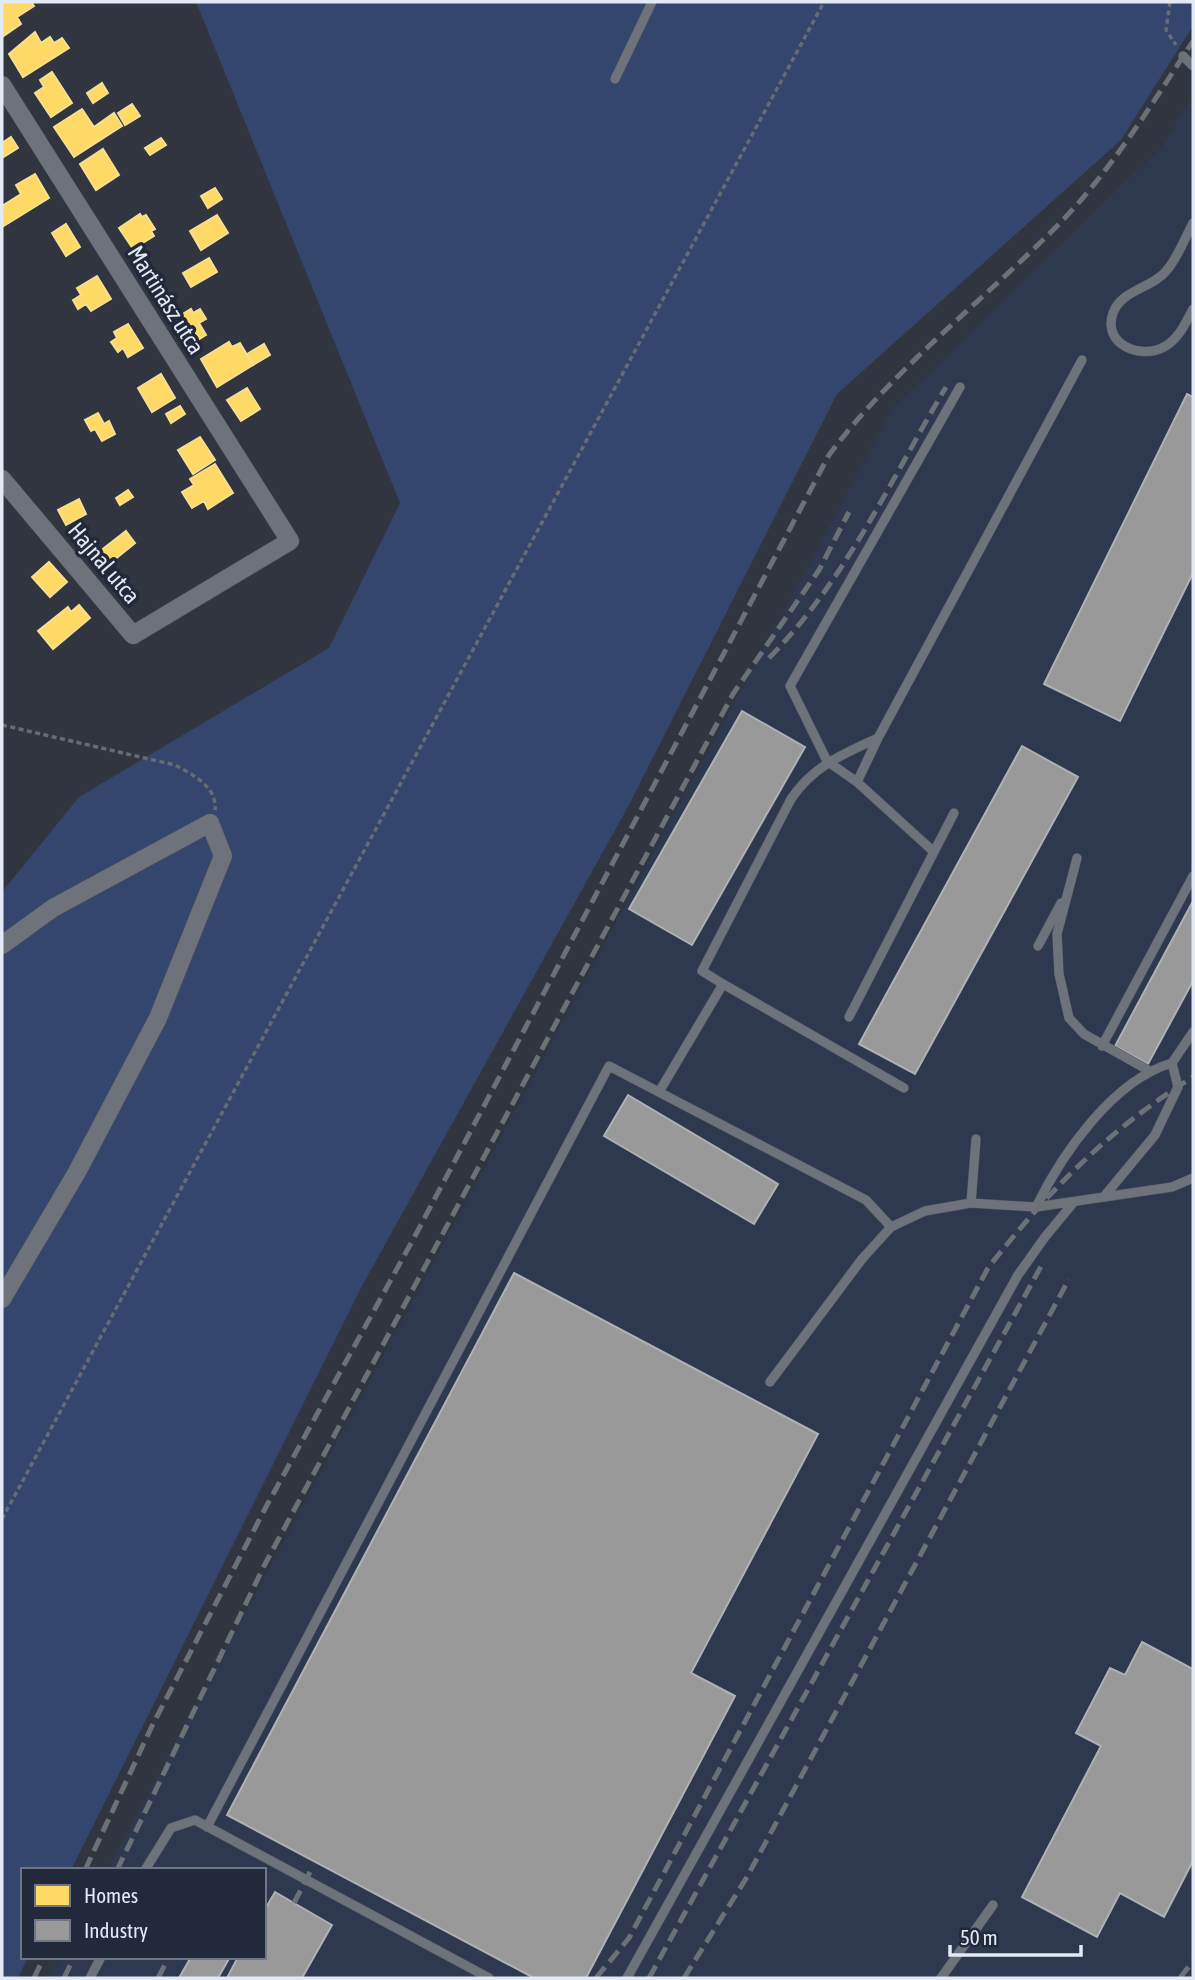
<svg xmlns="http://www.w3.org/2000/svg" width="1195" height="1980" font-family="'Asap Condensed',sans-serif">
  <rect width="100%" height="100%" fill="#30353f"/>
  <path fill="#2e394f" d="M1193 95V1978H49L60 1957H264V1870H107L892 409 1163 145Z"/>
  <path fill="#34466d" d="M196 2H1193V26L1121 140 837 394 629 805 362 1286 71 1870H23V1957H28L18 1978H2V892L79 797 329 648 400 503Z"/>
  <path fill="#ffd966" stroke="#f7de91" stroke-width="2" d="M2 2H31L34 6 17 17 21 24 2 37Z
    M35 32 41 43 50 37 54 43 62 38 69 48 23 77 9 54Z
    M52 72 72 103 51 117 35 93 44 87 40 80Z
    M102 83 108 93 93 103 87 93Z
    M132 104 140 116 125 125 118 113Z
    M82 109 94 127 114 113 122 126 74 157 54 127Z
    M11 137 18 148 2 158V143Z
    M161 138 166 145 150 155 145 148Z
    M103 149 119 175 96 190 80 164Z
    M35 174 49 198 2 227V206L21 194 16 185Z
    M215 188 222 199 208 208 201 196Z
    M140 214 142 217 146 215 155 229 151 231 154 236 133 249 119 228Z
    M217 215 228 233 201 250 190 231Z
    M66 224 80 247 66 256 52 233Z
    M209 258 217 272 191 287 183 273Z
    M97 276 111 299 91 311 86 304 78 309 73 300 81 295 77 288Z
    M191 309 193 313 200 309 206 319 199 323 206 335 191 344 176 318Z
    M128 324 143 348 128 357 123 348 118 352 111 342 117 338 114 332Z
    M229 342 232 347 240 343 253 365 217 387 201 359Z
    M264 344 270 355 253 365 247 354Z
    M161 374 175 398 152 412 138 388Z
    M247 388 260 409 241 421 227 400Z
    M180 406 185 414 171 423 166 414Z
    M98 413 104 424 109 421 115 434 102 441 95 429 91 431 85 420Z
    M200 437 215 460 193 474 178 450Z
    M215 464 233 493 208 509 204 501 192 508 182 492 194 485 190 479Z
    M128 490 133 497 120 505 116 498Z
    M79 499 86 514 66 525 58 510Z
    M126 531 135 543 109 564 99 552Z
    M49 562 67 582 50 597 32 577Z
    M79 605 90 618 53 649 38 631 68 607 71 612Z"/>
  <path fill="#999" stroke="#afb1b5" stroke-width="2" d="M1187 394 1193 397V573L1120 721 1044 684Z
    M742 711 805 747 692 945 629 909Z
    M1022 746 1078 777 915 1074 859 1044Z
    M1193 901V981L1148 1064 1115 1046Z
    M628 1095 778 1184 754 1224 604 1136Z
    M514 1273 818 1434 691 1673 735 1696 586 1978H534L227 1815Z
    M1142 1642 1193 1669V1861L1164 1917 1120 1893 1097 1937 1022 1897 1101 1746 1076 1733 1110 1668 1125 1675Z
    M275 1892 332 1925 302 1978H227L238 1957H264V1911Z
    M191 1957H230L218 1978H179Z"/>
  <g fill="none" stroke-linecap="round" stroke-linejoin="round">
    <g stroke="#4e525b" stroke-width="10">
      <path id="service" d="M1183 56 1193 66
        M615 79 652 2
        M1193 223C1185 238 1178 257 1167 270 1152 289 1122 289 1113 313 1102 344 1140 360 1164 347 1179 339 1186 322 1193 309
        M878 738 857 782 934 852
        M857 782 827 761 790 686 960 387
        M1077 858 1057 934 1059 974 1069 1018 1084 1034 1148 1070
        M1038 946 1061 903
        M723 984 904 1088
        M849 1017 954 813
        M1102 1046 1193 876
        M659 1092 723 984 702 971 791 799C813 766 843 754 878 738L1082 360
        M1106 1194 1155 1135 1178 1087 1172 1063 1193 1032
        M971 1203 976 1139
        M1036 1207C1062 1154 1113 1080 1172 1063
        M770 1382 862 1259 891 1227 925 1211 971 1203 1036 1207 1172 1187 1193 1178
        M207 1827 609 1066 866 1200 891 1227
        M145 1870 171 1828 195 1820 489 1978
        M90 1978 101 1957
        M627 1978 1018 1275 1045 1237 1074 1202
        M941 1978 993 1905"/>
    </g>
    <g stroke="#4e525b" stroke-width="19">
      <path id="minor" d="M2 85 290 541 133 635 2 479
        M2 945 53 908 210 823 223 856 158 1018 77 1172 2 1299"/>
    </g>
    <path stroke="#676c73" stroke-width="3.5" stroke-dasharray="5 3.5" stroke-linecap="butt" d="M1170 2 1166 30 1176 45
      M2 725 175 765C193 775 217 786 215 810
      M2 1519 824 2"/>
    <use href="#service" stroke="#6e727a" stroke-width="9"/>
    <use href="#minor" stroke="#6e727a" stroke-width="18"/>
    <path stroke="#6c7077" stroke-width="5" stroke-dasharray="14 7" stroke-linecap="butt" d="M769 658C846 580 890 481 946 387
      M85 1870 152 1726 267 1505 415 1236 829 455C894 368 982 302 1058 225 1111 171 1152 104 1193 41
      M117 1870 264 1566 733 694 819 570 849 512
      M294 1903 311 1870
      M34 1978 44 1957
      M64 1978 74 1957
      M158 1978 169 1957
      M596 1978 629 1938 988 1268C1050 1189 1107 1131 1193 1077
      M649 1978 1044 1261
      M684 1978 747 1877 1069 1279
      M1180 1978 1193 1961"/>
  </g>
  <g text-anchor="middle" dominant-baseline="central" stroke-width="7" stroke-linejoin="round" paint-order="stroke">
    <g font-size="23" fill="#e3e9f5" stroke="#21293a">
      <text transform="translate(166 300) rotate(58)">Martinász utca</text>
      <text transform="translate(104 563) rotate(50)">Hajnal utca</text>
    </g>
  </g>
  <rect width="1195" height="1980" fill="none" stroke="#e3e9f5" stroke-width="7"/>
  <rect x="21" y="1868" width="245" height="91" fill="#21293a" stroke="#6f7685" stroke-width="2"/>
  <rect x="35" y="1885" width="35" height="21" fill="#ffd966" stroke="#6f7685" stroke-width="2"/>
  <text x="84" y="1903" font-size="21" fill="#e3e9f5">Homes</text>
  <rect x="35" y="1920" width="35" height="21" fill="#999999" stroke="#6f7685" stroke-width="2"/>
  <text x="84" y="1938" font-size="21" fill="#e3e9f5">Industry</text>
  <path d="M950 1945v10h131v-10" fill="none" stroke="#e3e9f5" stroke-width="3.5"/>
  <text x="960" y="1945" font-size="21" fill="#e3e9f5" stroke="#21293a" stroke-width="5" paint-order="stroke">50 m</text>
</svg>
